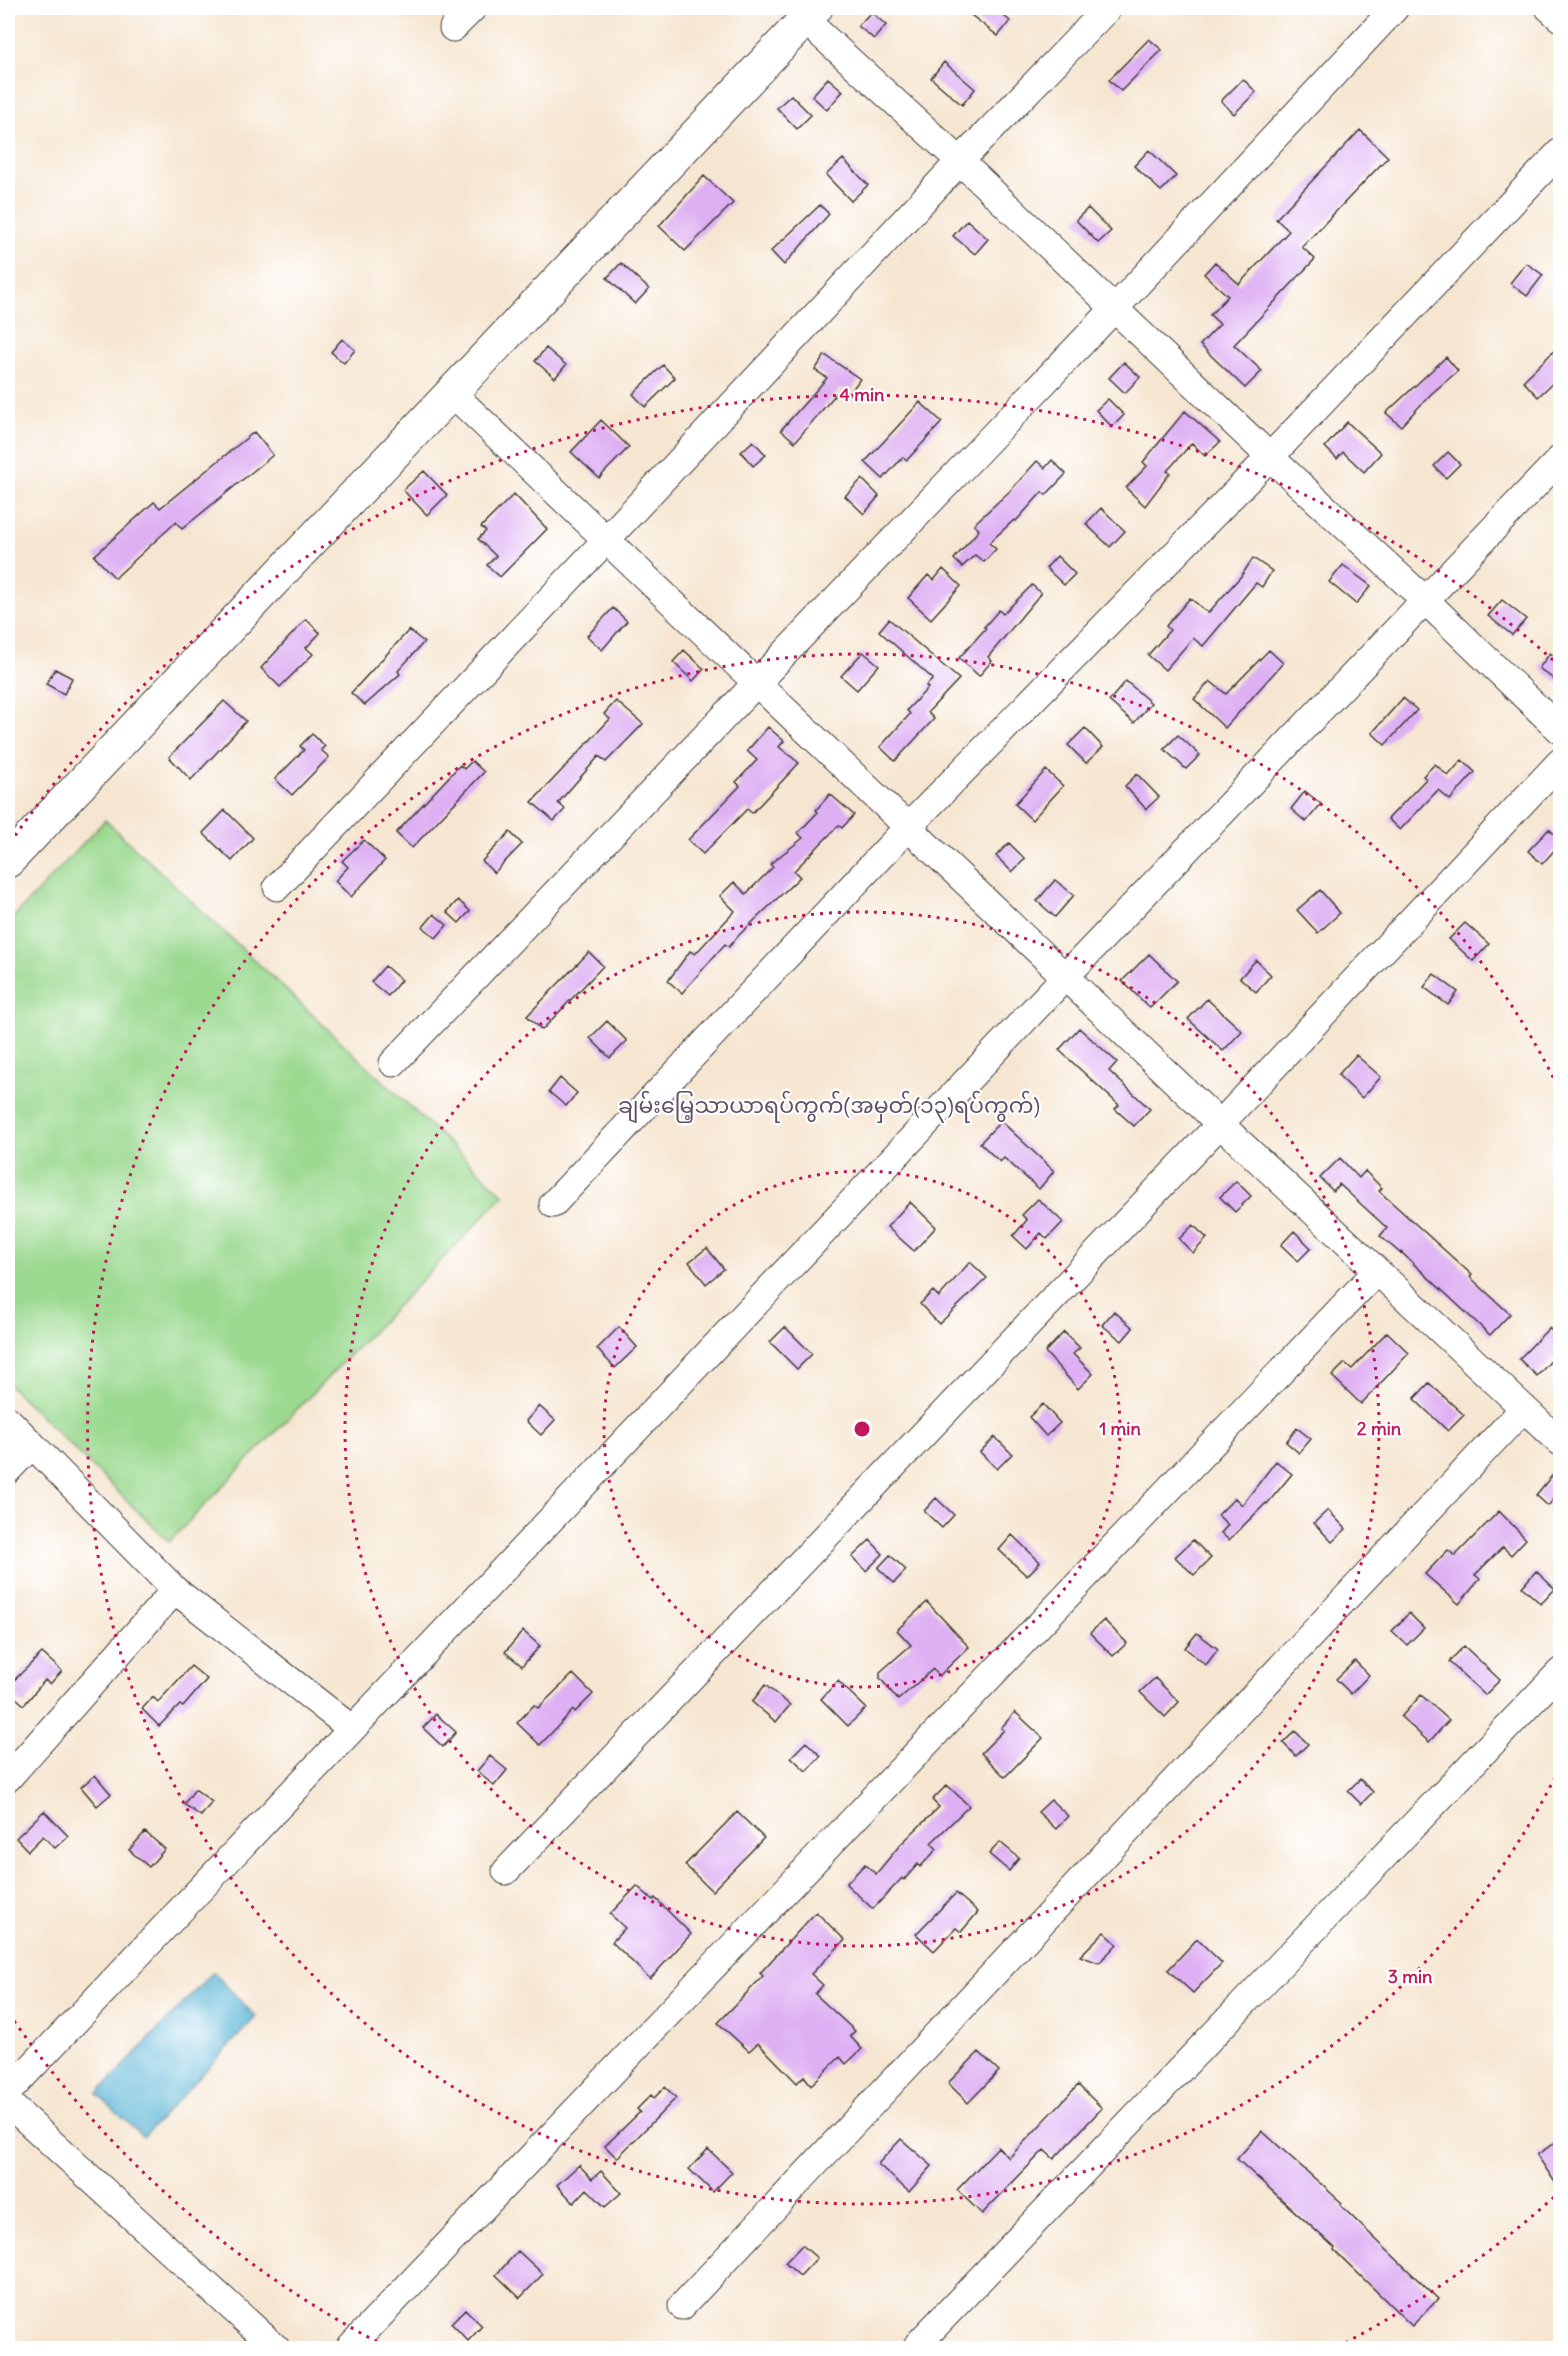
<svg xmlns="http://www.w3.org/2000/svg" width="1568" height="2356" font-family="Delius,'Noto Sans Myanmar',sans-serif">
  <rect width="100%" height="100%" fill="#fff"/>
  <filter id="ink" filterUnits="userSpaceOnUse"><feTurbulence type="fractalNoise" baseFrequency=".0167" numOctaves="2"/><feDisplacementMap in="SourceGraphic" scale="12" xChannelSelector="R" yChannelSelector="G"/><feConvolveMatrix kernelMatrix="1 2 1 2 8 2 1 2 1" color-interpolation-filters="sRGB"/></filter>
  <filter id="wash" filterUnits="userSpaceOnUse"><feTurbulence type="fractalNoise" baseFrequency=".008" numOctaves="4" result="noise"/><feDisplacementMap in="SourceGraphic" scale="24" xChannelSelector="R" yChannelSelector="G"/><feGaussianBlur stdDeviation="1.35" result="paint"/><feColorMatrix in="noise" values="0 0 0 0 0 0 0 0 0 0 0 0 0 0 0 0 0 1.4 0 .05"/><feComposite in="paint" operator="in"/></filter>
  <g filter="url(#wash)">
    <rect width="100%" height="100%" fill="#f6e6d1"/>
    <path fill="#9ad98e" stroke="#5b7a55" stroke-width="1.5" d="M105 820 504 1195 169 1542 8 1384V923Z"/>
    <path fill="#57b4d5" stroke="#3a6878" stroke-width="1.5" d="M213 1972 256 2017 143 2137 97 2094Z"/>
    <g id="blocks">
      <path fill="#deb0f3" d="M962 8H994L1010 21 998 36Z
        M871 12 886 25 874 39 858 26Z
        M1149 39 1162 50 1121 91 1109 80Z
        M944 62 975 89 962 105 931 78Z
        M828 78 843 91 827 110 812 96Z
        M1243 79 1256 92 1234 114 1221 101Z
        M791 95 811 115 797 129 777 108Z
        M1360 130 1388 157 1302 247 1315 259 1234 345 1262 371 1245 388 1200 345 1220 324 1210 315 1228 296 1204 274 1215 262 1239 284 1289 231 1276 219Z
        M1149 150 1176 176 1161 191 1134 166Z
        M843 159 868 185 851 201 826 175Z
        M704 176 733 203 685 251 659 226Z
        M820 205 829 214 784 265 771 251Z
        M1088 208 1111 231 1098 243 1076 220Z
        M967 220 988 239 975 254 953 236Z
        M621 263 649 289 635 304 607 278Z
        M1526 263 1543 275 1527 296 1510 283Z
        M342 339 355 350 344 363 331 352Z
        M1560 345V376L1538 397 1523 381Z
        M546 348 566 365 555 378 535 361Z
        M825 355 860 379 849 394 841 388 795 442 781 430 827 378 815 370Z
        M1446 357 1458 371 1431 394 1401 426 1386 413Z
        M1124 362 1140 377 1125 393 1109 378Z
        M663 365 675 378 645 407 633 394Z
        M1108 399 1124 415 1112 427 1096 410Z
        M920 402 942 422 907 460 903 457 883 479 865 462Z
        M1185 411 1220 442 1205 456 1192 443 1167 471 1170 473 1145 506 1126 488 1147 466 1143 462Z
        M601 420 629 447 599 478 571 452Z
        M1347 422 1381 453 1364 472 1343 452 1337 459 1325 447Z
        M254 432 273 455 182 529 176 522 115 578 94 556 154 502 160 508Z
        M753 441 766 455 753 466 741 452Z
        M1448 452 1460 464 1446 478 1434 466Z
        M1052 460 1066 474 1046 495 1042 492 1016 521 1014 520 989 543 996 549 984 562 975 555 962 567 954 559 979 530 974 524 1010 491 1037 461 1045 468Z
        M424 471 447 495 427 515 403 490Z
        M862 479 879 496 864 514 845 496Z
        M514 494 547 529 500 577 487 565 496 556 478 539 486 531 481 527Z
        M1101 508 1125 531 1110 547 1086 524Z
        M1057 556 1075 574 1064 585 1046 568Z
        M1253 558 1272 571 1262 587 1256 583 1203 646 1193 638 1165 670 1148 655 1170 630 1166 626 1190 598 1208 613 1242 575Z
        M1343 565 1371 586 1356 604 1329 582Z
        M943 569 961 586 931 619 908 598 928 575 934 580Z
        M1032 585 1041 593 988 657 992 661 979 676 959 658 986 628 984 627 999 610 1003 614Z
        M1502 600 1526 619 1512 635 1488 616Z
        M613 608 627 621 602 650 587 636Z
        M306 619 320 633 306 648 313 654 280 687 261 668Z
        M889 619 959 679 928 712 934 719 895 761 880 747 910 714 907 710 928 688 926 686 933 679 879 631Z
        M409 630 424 642 398 671 400 674 365 705 351 693Z
        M684 650 704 669 693 681 673 662Z
        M1269 650 1283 663 1225 728 1194 699 1210 681 1226 694Z
        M863 652 879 665 857 690 841 676Z
        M1550 653 1560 661V684L1539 668Z
        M55 669 72 678 64 694 46 684Z
        M1126 681 1151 703 1134 723 1109 701Z
        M1403 698 1417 710 1385 745 1372 733Z
        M224 701 246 721 191 780 169 757Z
        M616 701 643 724 606 762 599 756 558 803 565 809 554 821 532 802 610 719 604 714Z
        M768 727 784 741 779 747 799 763 752 813 747 809 703 854 688 840 740 786 736 782 757 760 747 751Z
        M1085 728 1103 747 1086 763 1068 745Z
        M312 734 325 746 321 750 329 757 292 795 275 779 304 750 300 746Z
        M1178 735 1200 755 1186 769 1164 749Z
        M1462 760 1475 772 1450 800 1438 790 1400 830 1388 819 1426 779 1423 776 1435 764 1448 776Z
        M472 761 484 772 412 848 396 833 460 765 464 769Z
        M1046 770 1063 786 1032 820 1015 804Z
        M1137 774 1159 797 1146 809 1125 786Z
        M1305 791 1321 804 1306 822 1291 809Z
        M830 794 854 815 842 828 839 825 794 871 800 877 739 935 729 947 725 944 682 993 668 981 690 951 695 954 735 911 720 896 734 882 746 894 773 867 770 864 803 838 798 833 818 812 816 810Z
        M225 810 253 838 232 861 203 833Z
        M1549 829 1560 840V844L1542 864 1528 851Z
        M510 832 522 844 494 873 482 861Z
        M364 840 385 860 351 897 335 881 348 867 342 861Z
        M1009 843 1025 859 1012 872 996 856Z
        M1055 880 1074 895 1055 917 1037 901Z
        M1320 890 1340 913 1318 933 1297 910Z
        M458 900 470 911 459 923 447 912Z
        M434 914 447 925 436 938 423 927Z
        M1465 923 1489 944 1473 961 1449 939Z
        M589 952 603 966 542 1030 527 1016Z
        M1149 954 1177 981 1150 1008 1122 981Z
        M1256 960 1271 975 1256 992 1240 978Z
        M385 966 401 980 388 996 371 982Z
        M1434 974 1458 992 1448 1005 1424 987Z
        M1207 999 1242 1031 1223 1051 1188 1019Z
        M607 1021 627 1041 610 1058 590 1038Z
        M1079 1028 1117 1062 1109 1071 1150 1109 1134 1126 1115 1109 1119 1105 1059 1050Z
        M1356 1055 1381 1077 1362 1098 1338 1075Z
        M560 1078 577 1093 566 1106 549 1092Z
        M1001 1121 1054 1171 1039 1189 1004 1158 1000 1162 980 1143Z
        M1340 1158 1359 1178 1365 1171 1382 1188 1379 1191 1472 1275 1470 1277 1510 1314 1490 1335 1401 1252 1400 1253 1380 1236 1387 1228 1339 1184 1333 1191 1320 1178Z
        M1236 1181 1251 1196 1235 1212 1220 1197Z
        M1038 1199 1063 1222 1047 1239 1041 1233 1027 1249 1013 1236 1027 1220 1022 1215Z
        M910 1202 936 1227 914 1251 887 1227Z
        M1193 1225 1207 1238 1193 1253 1179 1239Z
        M1294 1231 1311 1248 1298 1261 1281 1245Z
        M707 1248 724 1269 706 1284 689 1262Z
        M970 1262 987 1278 939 1324 920 1304 933 1291 939 1297Z
        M1114 1311 1133 1328 1122 1341 1102 1325Z
        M619 1327 637 1347 615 1368 597 1349Z
        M785 1327 812 1354 797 1369 770 1342Z
        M1549 1328 1560 1339V1351L1537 1376 1519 1359Z
        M1064 1332 1080 1348 1073 1354 1093 1374 1078 1389 1045 1352Z
        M1387 1332 1409 1353 1361 1404 1332 1376 1345 1363 1352 1369Z
        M1429 1383 1464 1415 1448 1431 1414 1399Z
        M1043 1404 1060 1423 1046 1436 1029 1417Z
        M539 1406 555 1420 541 1435 526 1421Z
        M1297 1428 1311 1439 1299 1453 1286 1442Z
        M995 1437 1012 1454 997 1469 980 1452Z
        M1276 1461 1292 1474 1267 1504 1266 1503 1229 1540 1221 1533 1228 1525 1218 1515 1235 1498 1242 1505Z
        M1560 1466V1492L1548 1506 1536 1495Z
        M936 1498 954 1515 942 1528 924 1511Z
        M1328 1510 1346 1529 1332 1542 1314 1523Z
        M1499 1511 1526 1539 1511 1555 1503 1547 1475 1575 1480 1579 1459 1604 1425 1574 1448 1550 1455 1556Z
        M1012 1535 1040 1562 1027 1576 999 1550Z
        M870 1540 883 1554 866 1571 852 1557Z
        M1193 1540 1211 1558 1194 1575 1175 1557Z
        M890 1555 906 1570 894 1583 878 1568Z
        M1536 1571 1555 1589 1541 1604 1522 1587Z
        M927 1602 969 1647 939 1676 933 1669 898 1700 880 1678V1672L911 1645 897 1630Z
        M1409 1613 1424 1628 1407 1645 1392 1631Z
        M1104 1620 1127 1643 1113 1656 1090 1633Z
        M523 1631 540 1646 522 1666 505 1652Z
        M1197 1633 1218 1649 1206 1665 1185 1648Z
        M1464 1646 1500 1680 1485 1695 1449 1662Z
        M42 1653 62 1671 50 1684 45 1680 24 1705 8 1691V1686Z
        M1355 1661 1369 1675 1351 1694 1336 1679Z
        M191 1666 207 1679 183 1707 180 1705 159 1726 142 1709 153 1697 158 1702Z
        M573 1674 593 1694 575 1712 573 1710 540 1745 517 1723 534 1705 538 1708Z
        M1155 1678 1179 1702 1165 1717 1140 1692Z
        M838 1681 866 1708 848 1726 821 1699Z
        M765 1685 790 1705 776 1722 752 1702Z
        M1421 1695 1449 1720 1429 1742 1401 1717Z
        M1015 1712 1043 1738 1005 1777 981 1753 1004 1730 1001 1728Z
        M436 1714 456 1732 443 1747 423 1728Z
        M1295 1731 1308 1744 1296 1756 1283 1743Z
        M806 1742 821 1756 806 1771 791 1757Z
        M490 1756 507 1770 494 1786 477 1771Z
        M95 1775 111 1794 97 1806 81 1787Z
        M1360 1779 1373 1792 1361 1804 1348 1791Z
        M947 1785 969 1806 931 1843 937 1849 920 1867 918 1864 904 1880 902 1878 873 1909 846 1884 865 1864 876 1874 900 1845 939 1807 932 1800Z
        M195 1789 212 1802 201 1816 184 1804Z
        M1051 1800 1068 1816 1056 1829 1038 1812Z
        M44 1811 68 1836 55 1848 43 1836 28 1851 16 1838Z
        M737 1812 764 1838 712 1891 685 1865Z
        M145 1832 165 1849 149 1867 129 1850Z
        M1000 1842 1019 1858 1009 1871 989 1854Z
        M637 1886 653 1900 655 1898 691 1934 650 1979 612 1942 625 1928 610 1914Z
        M956 1893 978 1912 961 1932 956 1928 934 1951 916 1934Z
        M816 1912 845 1940 811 1974 823 1985 815 1994 855 2031 850 2036 862 2049 846 2064 840 2057 811 2085 804 2076 797 2083 758 2043 749 2051 718 2023 763 1976 760 1973Z
        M1104 1932 1117 1944 1099 1963 1080 1956Z
        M1197 1939 1222 1963 1193 1993 1168 1970Z
        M979 2052 999 2071 968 2103 948 2083Z
        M1078 2085 1102 2108 1054 2159 1044 2150 982 2214 957 2190 998 2147 1009 2158Z
        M665 2087 676 2098 617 2158 605 2146 640 2112 637 2109 651 2095 654 2098Z
        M1262 2131 1342 2203 1340 2205 1438 2299 1412 2326 1334 2250 1335 2248 1237 2159Z
        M901 2139 932 2166 909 2192 878 2164Z
        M1560 2139V2190L1537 2155Z
        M708 2149 732 2172 713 2192 689 2169Z
        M579 2165 592 2179 601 2171 621 2193 605 2207 587 2189 574 2203 557 2185Z
        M802 2245 817 2258 800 2276 785 2263Z
        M518 2251 543 2274 520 2298 496 2275Z
        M465 2309 482 2326 468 2341 451 2323Z"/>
    </g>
  </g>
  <g filter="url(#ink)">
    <use href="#blocks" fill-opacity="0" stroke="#3d3a37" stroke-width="1.5"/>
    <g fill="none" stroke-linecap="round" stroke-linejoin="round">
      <g stroke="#3d3a37" stroke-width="29">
        <path id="minor" d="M1549 8 1560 18
          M804 19 960 161 1270 457 1426 601 1560 730
          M453 28 473 8
          M451 392 1220 1124 1560 1442
          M277 887 606 540 960 161 1108 8
          M393 1063 1115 308 1395 8
          M553 1204 908 827 1270 457 1560 152
          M8 1420 175 1590 352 1729
          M8 1470 32 1445
          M8 1778 175 1590
          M506 1871 1220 1124 1560 762
          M8 2092 1065 977 1560 459
          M8 2103 276 2348
          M682 2306 1524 1408
          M918 2344 1560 1672
          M349 2348 1377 1271"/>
      </g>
      <g stroke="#3d3a37" stroke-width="35">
        <path id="major" d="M8 861 816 8"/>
      </g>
      <use href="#minor" stroke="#fff" stroke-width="27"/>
      <use href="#major" stroke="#fff" stroke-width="33"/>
    </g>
  </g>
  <g fill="none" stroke="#c2185b" stroke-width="3" stroke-dasharray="3 6">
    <circle cx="862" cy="1429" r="258"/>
    <circle cx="862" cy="1429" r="517"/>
    <path d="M1559 1769A775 775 0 1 1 1559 1089"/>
    <path d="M1554 2197A1034 1034 0 0 1 1339 2346M385 2346A1034 1034 0 0 1 10 2015M10 843A1034 1034 0 0 1 1554 661"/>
  </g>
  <g text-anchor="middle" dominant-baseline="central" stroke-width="4.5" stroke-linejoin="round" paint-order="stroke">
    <g font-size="22" fill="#605067" stroke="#fff">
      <text x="829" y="1105">ချမ်းမြေ့သာယာရပ်ကွက်(အမှတ်(၁၃)ရပ်ကွက်)</text>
    </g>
  </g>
  <circle cx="862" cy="1429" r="9" fill="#c2185b" stroke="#fff" stroke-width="3"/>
  <g font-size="18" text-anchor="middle" font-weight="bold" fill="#c2185b" stroke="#fff" stroke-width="4.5" stroke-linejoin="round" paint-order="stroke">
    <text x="862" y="401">4 min</text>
    <text x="1120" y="1435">1 min</text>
    <text x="1379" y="1435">2 min</text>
    <text x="1410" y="1983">3 min</text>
  </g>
  <rect width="1568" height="2356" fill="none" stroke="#fff" stroke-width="30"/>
</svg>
